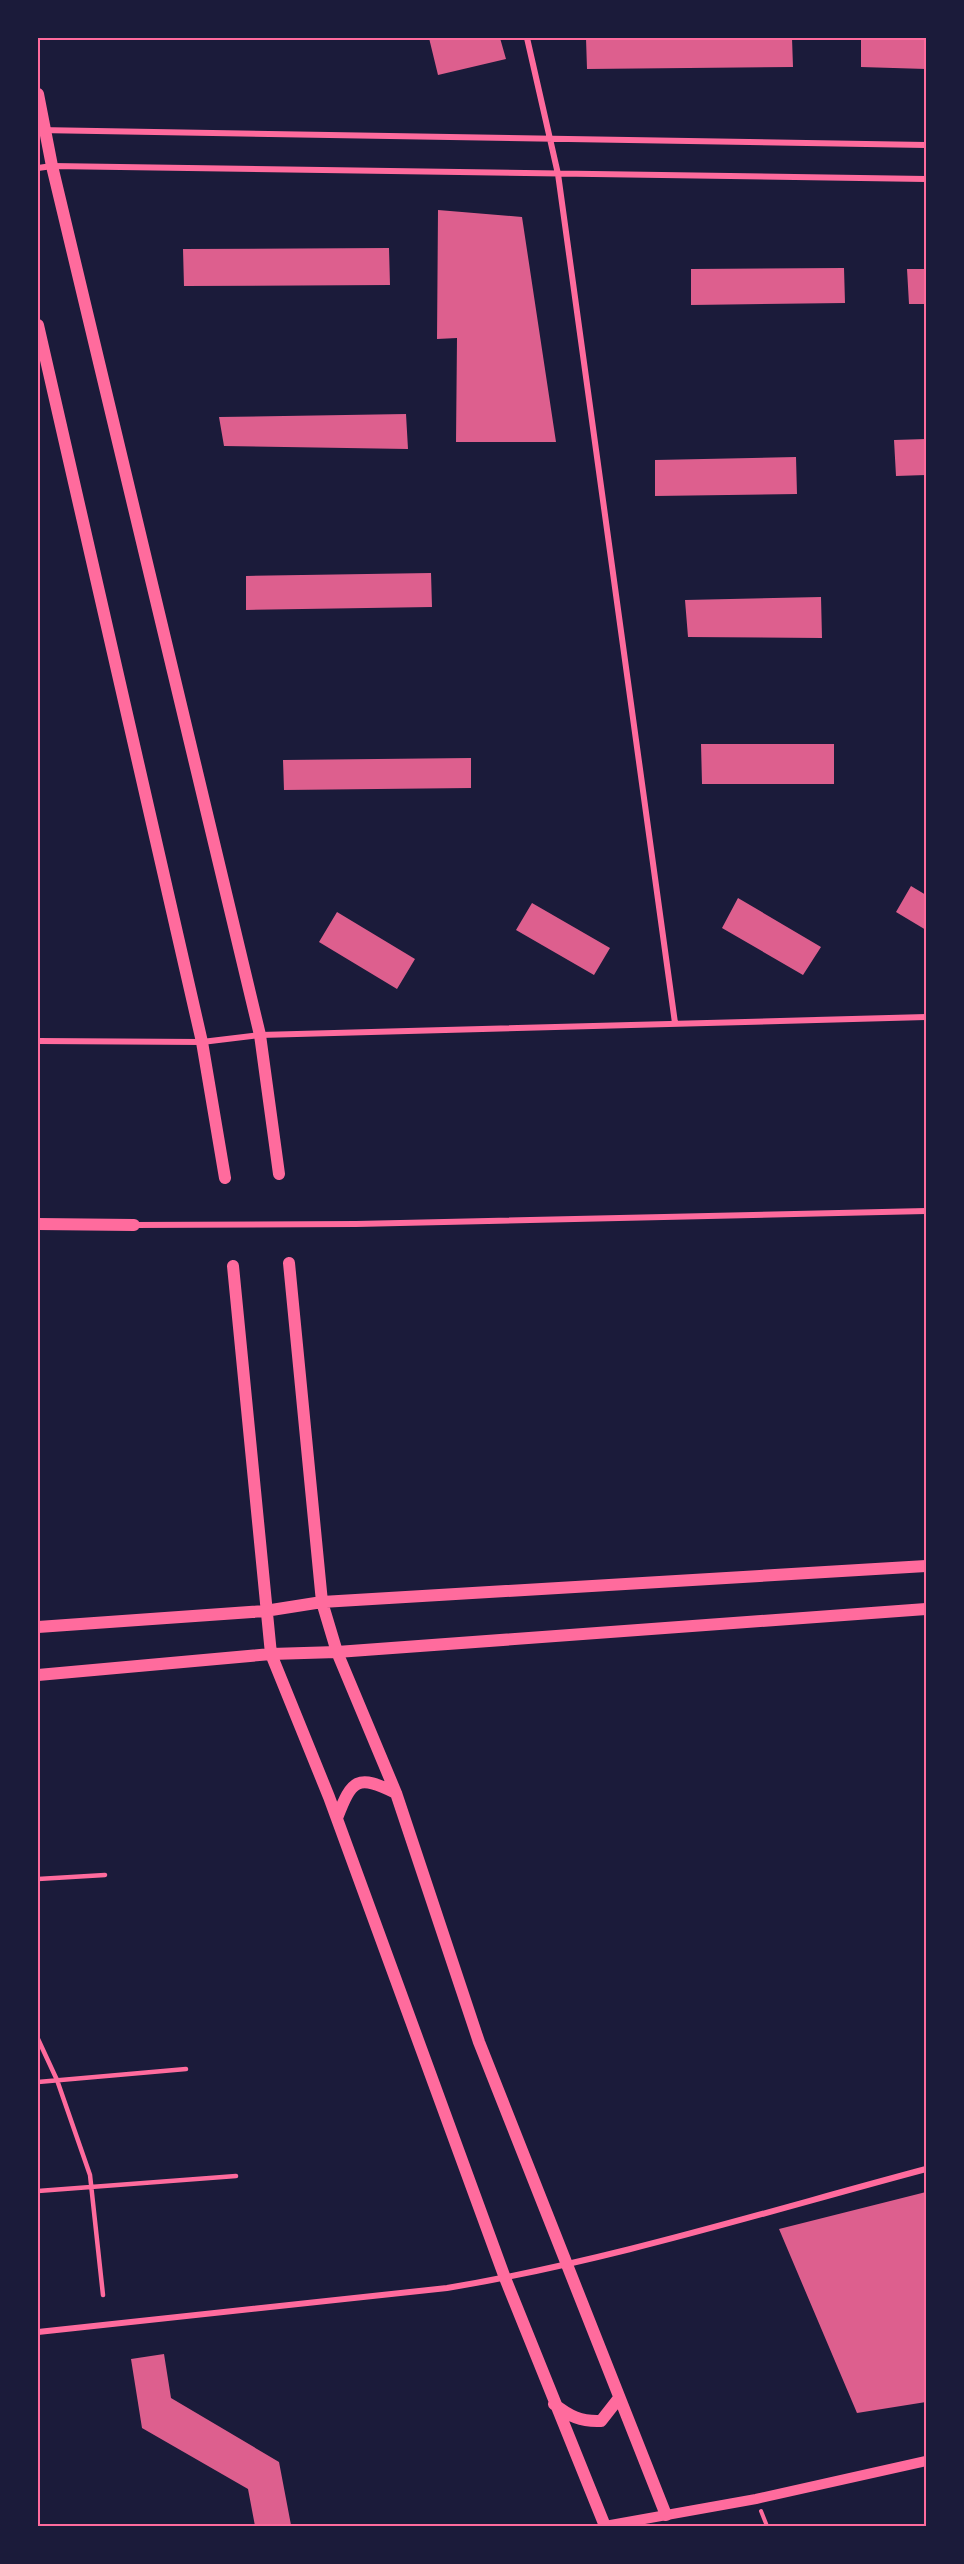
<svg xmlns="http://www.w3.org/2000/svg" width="964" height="2564" font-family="Barlow,sans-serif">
  <rect width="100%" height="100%" fill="#1b1b3a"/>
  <path fill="#dd5f8e" d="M429 38H500L506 59 438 75Z
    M586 38H792L793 67 587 69Z
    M861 38H926V69L861 67Z
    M438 210 522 217 556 442H456L457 338 437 339Z
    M389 248 390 285 184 286 183 249Z
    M844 268 845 303 691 305V269Z
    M907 269H926V304H909Z
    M406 414 408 449 224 446 219 417Z
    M926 439V475L896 476 894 440Z
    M796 457 797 494 655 496V460Z
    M431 573 432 607 246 610V576Z
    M821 597 822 638 688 637 685 600Z
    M701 744H834V784H702Z
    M471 758V788L284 790 283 760Z
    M911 886 926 895V930L896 912Z
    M738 898 821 947 803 975 722 928Z
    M532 903 610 948 594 975 516 930Z
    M337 912 415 959 397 989 319 942Z
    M926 2192V2402L857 2413 779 2229Z
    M164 2354 171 2398 279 2462 291 2525 255 2526 248 2489 142 2428 131 2359Z"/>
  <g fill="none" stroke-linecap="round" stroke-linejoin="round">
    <path stroke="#ff6b9d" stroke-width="4" d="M761 2511 767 2526"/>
    <path stroke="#ff6b9d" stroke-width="4.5" d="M38 1879 105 1875
      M38 2039 57 2080 90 2175 103 2295
      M38 2082 186 2069
      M38 2191 236 2176"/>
    <path stroke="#ff6b9d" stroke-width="6" d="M527 38 558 174 675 1023
      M38 130 926 145
      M38 168 52 166 926 179
      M38 1041 202 1042 260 1035 926 1017
      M134 1225 356 1224 926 1211
      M38 2332 447 2288C609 2261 768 2211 926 2169"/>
    <path stroke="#ff6b9d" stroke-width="10" d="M605 2526 756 2499 926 2461"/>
    <path stroke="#ff6b9d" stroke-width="12" d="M38 94 52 166 260 1035 279 1174
      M38 325 202 1042 225 1178
      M38 1224 134 1225
      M289 1263 322 1602 337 1652 396 1793 479 2042 666 2515
      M233 1266 271 1654 329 1797 505 2278 605 2526
      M38 1627 265 1611 322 1602 926 1566
      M38 1675 271 1654 337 1652 926 1609
      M337 1818C352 1779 357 1774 396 1793
      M554 2404C569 2416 581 2422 601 2421L619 2398"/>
  </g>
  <rect width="964" height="2564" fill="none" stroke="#1b1b3a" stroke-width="78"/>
  <rect x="39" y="39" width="886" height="2486" fill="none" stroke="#ff6b9d" stroke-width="2"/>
</svg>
